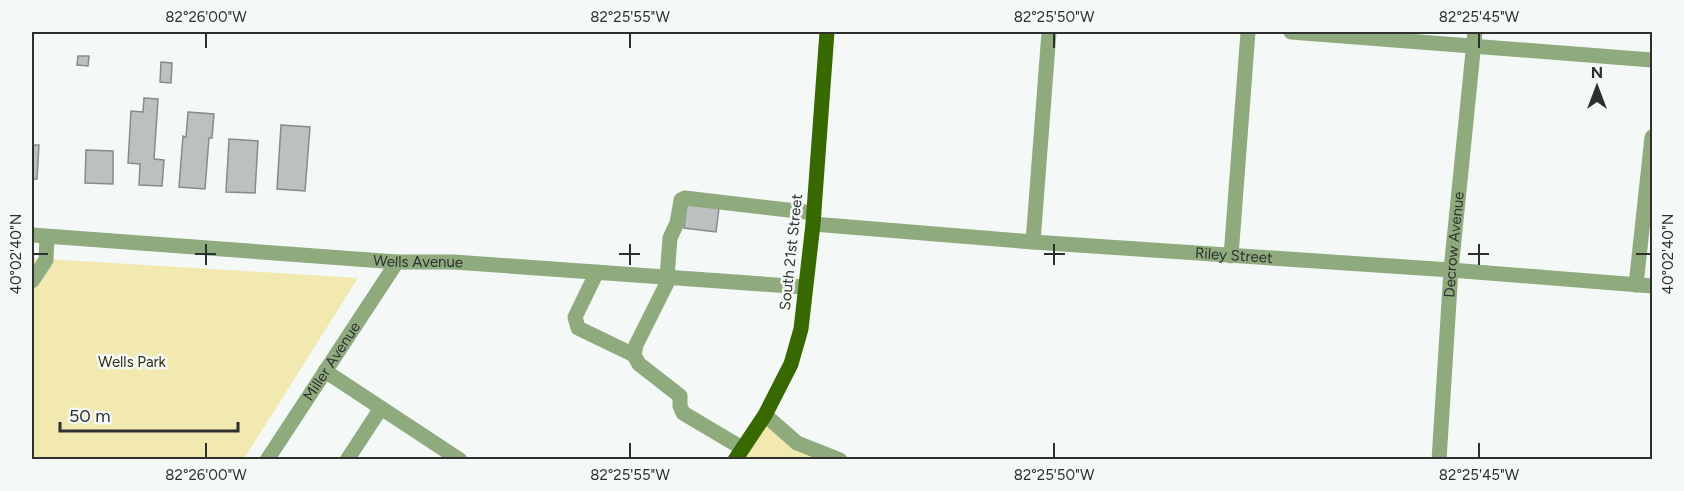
<svg xmlns="http://www.w3.org/2000/svg" width="1684" height="491" font-family="Figtree,sans-serif">
  <rect width="100%" height="100%" fill="#f4f9f7"/>
  <path fill="#f2e9b0" d="M32 258 358 278 244 459H32Z
    M765 415 797 443 840 460H735Z"/>
  <path fill="#bbc1c1" stroke="#858b8b" stroke-width="1.5" d="M78 56H89L88 66 77 65Z
    M161 62 172 63 171 83 160 82Z
    M144 98 158 99 154 159 164 160 162 186 139 185 140 164 128 163 131 111 143 112Z
    M188 112 214 114 212 138H209L205 189 179 187 183 136 186 137Z
    M281 125 310 127 305 191 277 189Z
    M229 139 258 141 255 193 226 192Z
    M32 145H39L37 179H32Z
    M86 150 113 151V184L85 183Z
    M687 204 719 208 716 232 684 228Z"/>
  <g fill="none" stroke-linecap="round" stroke-linejoin="round">
    <g stroke="#8fab7e" stroke-width="15">
      <path d="M1291 32 1652 60"/>
      <path id="s1" d="M813 224 1033 242 1451 270 1652 286"/>
      <path id="s2" d="M32 235 397 262H454L804 287"/>
      <path d="M1033 242 1049 32"/>
      <path d="M1231 256 1248 32"/>
      <path d="M597 272 575 317 578 328 634 355"/>
      <path d="M667 277 670 238 677 223 681 200 685 198 814 213"/>
      <path d="M670 277 636 345 634 355 639 364 680 396V406L683 413 742 448"/>
      <path d="M32 281 46 260 47 237"/>
      <path d="M1636 285 1652 137"/>
      <path d="M325 371 460 460"/>
      <path d="M765 415 797 443 840 460"/>
      <path id="s3" d="M267 460 397 262"/>
      <path d="M347 460 381 408"/>
      <path id="s4" d="M1439 460 1451 270 1475 32"/>
    </g>
    <path stroke="#386901" stroke-width="15" d="M735 460 765 415 791 364 801 329 813 224 827 32"/>
  </g>
  <path fill="none" stroke="#2e3030" stroke-width="2" d="M206 33V48M630 33V48M1054 33V48M1479 33V48M206 244V265M630 244V265M1054 244V265M1479 244V265M33 254H48M195 254H216M619 254H640M1044 254H1065M1468 254H1489M1636 254H1651M206 443V458M630 443V458M1054 443V458M1479 443V458"/>
  <g text-anchor="middle" dominant-baseline="central" stroke-width="5" stroke-linejoin="round" paint-order="stroke">
    <g font-size="15" fill="#2e3030" stroke="#f4f9f7">
      <text stroke="none"><textPath href="#s4" startOffset="216">Decrow Avenue</textPath></text>
      <text transform="translate(791 252) rotate(-84)">South 21st Street</text>
      <text stroke="none"><textPath href="#s1" startOffset="422">Riley Street</textPath></text>
      <text stroke="none"><textPath href="#s2" startOffset="387">Wells Avenue</textPath></text>
      <text stroke="none"><textPath href="#s3" startOffset="118">Miller Avenue</textPath></text>
    </g>
    <g font-size="15" fill="#342f0e" stroke="#f4f9f7">
      <text x="132" y="362">Wells Park</text>
    </g>
  </g>
  <rect width="1684" height="491" fill="none" stroke="#f4f9f7" stroke-width="66"/>
  <g transform="translate(1597 87)" stroke="#f4f9f7" stroke-width="4.5" paint-order="stroke">
  <path d="M0-4.5L10 22L0 15L-10 22Z" fill="#2e3030"/>
  <text y="-9" font-size="16" font-weight="bold" text-anchor="middle" fill="#2e3030">N</text>
  </g>
  <path d="M60 422v9h178v-9" fill="none" stroke="#2e3030" stroke-width="3"/>
  <text x="69" y="422" font-size="18" fill="#2e3030" stroke="#f4f9f7" stroke-width="4.5" paint-order="stroke">50 m</text>
  <rect x="33" y="33" width="1618" height="425" fill="none" stroke="#2e3030" stroke-width="2"/>
  <g font-size="15" text-anchor="middle" fill="#2e3030">
    <text x="206" y="22">82°26'00"W</text>
    <text x="630" y="22">82°25'55"W</text>
    <text x="1054" y="22">82°25'50"W</text>
    <text x="1479" y="22">82°25'45"W</text>
    <text transform="translate(16 254) rotate(-90)" y="5">40°02'40"N</text>
    <text transform="translate(1668 254) rotate(-90)" y="5">40°02'40"N</text>
    <text x="206" y="480">82°26'00"W</text>
    <text x="630" y="480">82°25'55"W</text>
    <text x="1054" y="480">82°25'50"W</text>
    <text x="1479" y="480">82°25'45"W</text>
  </g>
</svg>
